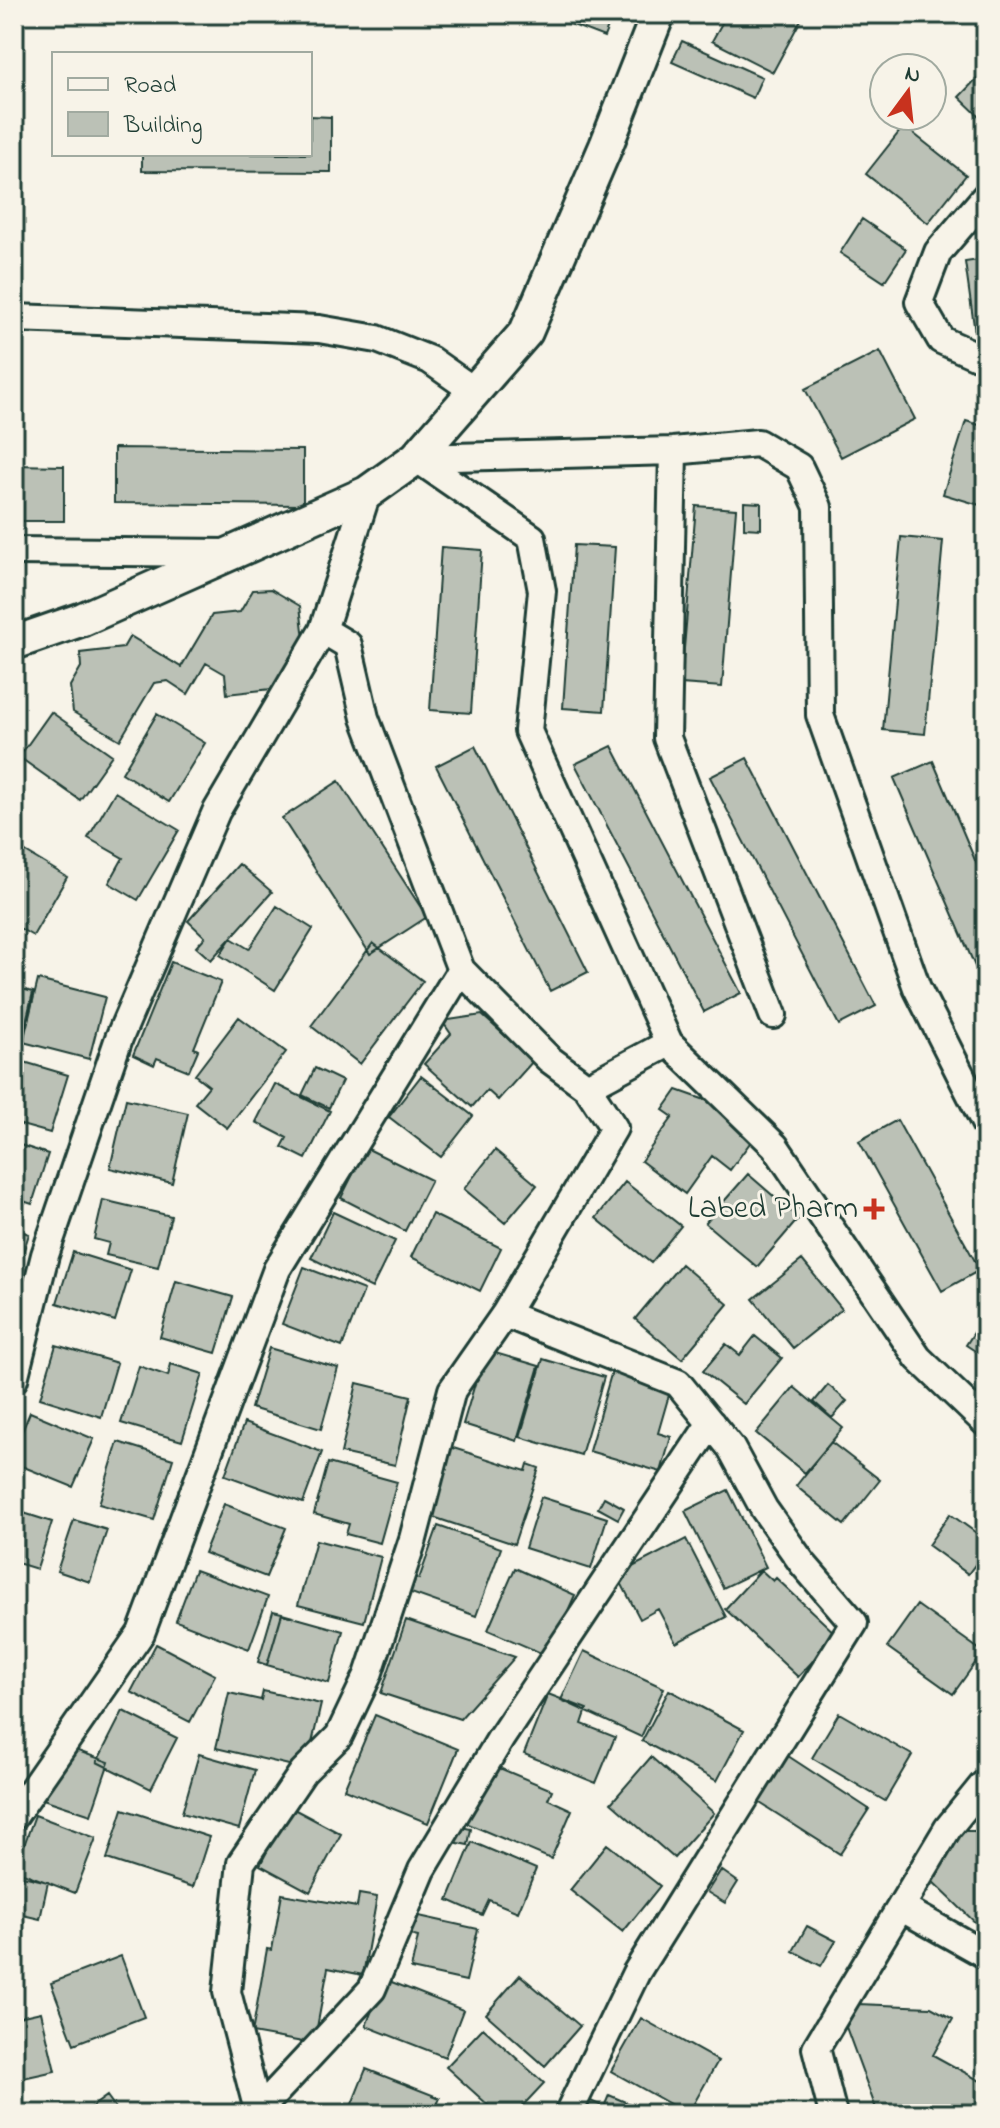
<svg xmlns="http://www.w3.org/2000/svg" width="1000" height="2128" font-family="'Indie Flower',sans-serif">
  <rect width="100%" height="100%" fill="#f7f3e8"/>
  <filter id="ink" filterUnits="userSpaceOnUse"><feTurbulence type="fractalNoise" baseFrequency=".0125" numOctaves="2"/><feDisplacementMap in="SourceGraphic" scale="16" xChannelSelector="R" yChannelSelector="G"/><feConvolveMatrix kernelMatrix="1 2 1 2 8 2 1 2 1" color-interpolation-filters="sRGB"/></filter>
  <g filter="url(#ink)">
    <path fill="#bbc1b6" stroke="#1f3d34" stroke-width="2" d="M544 14H613L604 37Z
      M727 14H804L773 72 712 41Z
      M682 41 762 77 753 98 672 62Z
      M986 69V123L959 97Z
      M310 116 331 117V172L142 171V154H310Z
      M904 126 966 175 928 223 866 174Z
      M862 219 906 249 884 282 840 253Z
      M986 259V346L977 347 965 262Z
      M880 351 915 419 841 457 805 389Z
      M966 421 986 427V507L943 494Z
      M114 448 303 450V505L114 503Z
      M14 465 64 466V521H14Z
      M744 502 761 503V529L744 528Z
      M696 506 736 509 722 687 681 684Z
      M901 537 943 541 925 734 883 730Z
      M574 545 615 547 604 711 563 708Z
      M441 547 482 550 471 713 430 710Z
      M271 589 300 606 305 647 280 688 227 694 225 674 206 663 188 694 168 681 154 683 120 740 73 712 70 686 81 667 80 653 123 648 130 636 181 667 212 615 240 612 253 590Z
      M51 712 112 755 80 800 19 757Z
      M157 714 205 743 169 802 122 773Z
      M475 746 588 972 550 991 436 766Z
      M612 746 741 993 704 1012 575 764Z
      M747 758 876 1006 839 1025 710 777Z
      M933 761 986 886V992L894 778Z
      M339 781 427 917 370 954 282 818Z
      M115 792 179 830 138 900 109 883 123 858 88 838Z
      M14 845 67 877 33 936 21 929 14 941Z
      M239 864 272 892 211 960 196 947 205 937 188 921Z
      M277 906 313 929 275 990 220 955 231 938 249 949Z
      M373 943 423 981 360 1064 311 1026Z
      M171 962 221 982 194 1048 198 1050 189 1071 157 1058 154 1065 133 1055Z
      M38 980 105 997 89 1059 23 1042Z
      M14 987 33 992 21 1043 14 1041Z
      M482 1015 533 1061 498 1100 487 1090 472 1107 424 1064 451 1034 442 1021Z
      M239 1017 286 1052 227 1128 195 1103 209 1086 195 1075Z
      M14 1059 68 1075 50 1133 14 1123Z
      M315 1068 342 1081 329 1108 302 1095Z
      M421 1076 473 1116 441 1157 389 1117Z
      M275 1084 330 1111 306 1159 282 1147 287 1138 256 1122Z
      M677 1090 708 1101 755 1136 730 1170 712 1156 685 1194 641 1161 673 1117 663 1110Z
      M126 1099 188 1113 172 1183 110 1168Z
      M897 1120 980 1270 942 1291 859 1141Z
      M14 1143 48 1154 32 1204 14 1198Z
      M366 1148 431 1180 405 1231 341 1198Z
      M495 1150 537 1185 505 1223 464 1189Z
      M748 1174 799 1218 757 1267 705 1223Z
      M625 1182 681 1226 651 1263 596 1218Z
      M103 1200 171 1216 158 1267 106 1255 109 1243 94 1239Z
      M333 1212 395 1241 372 1288 311 1258Z
      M432 1214 501 1248 480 1291 411 1257Z
      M14 1229 29 1234 14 1281Z
      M73 1252 131 1270 115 1321 57 1303Z
      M802 1260 842 1309 793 1348 753 1299Z
      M681 1264 728 1304 682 1359 635 1319Z
      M304 1267 364 1290 342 1347 282 1324Z
      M176 1281 233 1297 216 1353 160 1337Z
      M986 1314V1358L966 1345Z
      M755 1336 782 1358 744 1404 703 1371 726 1344 740 1355Z
      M56 1345 117 1363 101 1417 40 1398Z
      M269 1348 338 1368 321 1429 251 1408Z
      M485 1350 539 1366 517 1441 463 1424Z
      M543 1359 604 1377 581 1455 520 1437Z
      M171 1364 203 1374 182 1441 121 1423 139 1366 168 1376Z
      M614 1364 673 1381 658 1433 671 1437 661 1472 589 1451Z
      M357 1383 411 1396 395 1465 341 1453Z
      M828 1385 847 1401 832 1418 814 1402Z
      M794 1387 843 1428 805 1473 756 1433Z
      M30 1412 94 1439 73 1487 14 1463V1451Z
      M244 1423 322 1452 303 1503 225 1475Z
      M118 1442 173 1459 154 1520 99 1504Z
      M831 1442 880 1480 844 1525 796 1486Z
      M450 1447 526 1471 528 1464 539 1468 514 1544 427 1515Z
      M328 1463 397 1482 380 1543 346 1534 349 1524 314 1514Z
      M728 1490 766 1567 723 1588 685 1511Z
      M541 1497 607 1518 591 1569 525 1548Z
      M604 1497 624 1508 618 1519 598 1508Z
      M224 1504 286 1528 266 1577 204 1553Z
      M14 1510 52 1522 37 1569 14 1562Z
      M950 1514 986 1540V1550L968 1574 928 1545Z
      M74 1520 107 1530 90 1582 57 1571Z
      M438 1526 501 1548 476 1616 397 1588 402 1574 419 1579Z
      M686 1539 726 1617 676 1643 658 1609 640 1619 617 1575Z
      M316 1540 381 1557 364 1622 298 1605Z
      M515 1568 575 1595 548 1656 488 1630Z
      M195 1570 268 1597 249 1649 176 1621Z
      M761 1570 773 1581 776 1578 837 1635 798 1677 725 1609Z
      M917 1605 983 1652 953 1694 887 1647Z
      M273 1611 282 1613 267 1665 258 1662Z
      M282 1614 343 1631 329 1683 267 1665Z
      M406 1620 515 1657 460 1719 381 1693Z
      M156 1644 215 1675 190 1722 131 1692Z
      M584 1651 664 1688 641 1737 561 1700Z
      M669 1690 744 1730 717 1781 642 1741Z
      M263 1691 321 1704 306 1769 216 1748 229 1693 261 1700Z
      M548 1694 587 1709 582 1724 615 1737 596 1783 524 1754Z
      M123 1711 177 1738 151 1789 97 1762Z
      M839 1713 912 1755 885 1801 812 1758Z
      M375 1715 458 1749 428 1823 344 1789Z
      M61 1745 109 1762 91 1815 43 1799Z
      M782 1752 869 1809 840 1854 752 1798Z
      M199 1754 255 1770 239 1829 182 1813Z
      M473 1757 552 1790 548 1799 572 1810 551 1859 466 1823 473 1806 455 1798Z
      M651 1757 714 1813 674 1858 611 1803Z
      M290 1807 341 1834 310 1892 260 1865Z
      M123 1809 209 1837 193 1887 107 1859Z
      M35 1815 96 1838 75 1893 15 1870Z
      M441 1823 471 1829 468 1845 438 1839Z
      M963 1831H986V1933L929 1878 944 1850Z
      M472 1842 536 1869 518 1912 489 1900 482 1915 448 1900Z
      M607 1844 660 1886 623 1932 570 1890Z
      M721 1870 738 1882 725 1903 707 1892Z
      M14 1874 48 1882 40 1919 14 1913Z
      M282 1894 357 1907 359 1894 377 1897 363 1975 328 1968 314 2044 252 2033 267 1949 272 1950Z
      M410 1914 478 1929 466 1981 411 1969 418 1937 405 1934Z
      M807 1926 836 1941 821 1966 793 1951Z
      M121 1956 144 2017 74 2044 51 1983Z
      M520 1975 580 2026 545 2066 486 2014Z
      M384 1979 463 2010 445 2057 366 2026Z
      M858 2004 931 2007 953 2019 933 2055 986 2084V2114H878L846 2027Z
      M41 2012 55 2071 14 2080V2018Z
      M641 2018 718 2061 688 2114 611 2071Z
      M483 2028 544 2083 515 2114H498L446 2067Z
      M366 2069 440 2098 433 2114H348Z
      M609 2095 653 2114H577L584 2098 604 2107Z
      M107 2096 120 2114H82Z"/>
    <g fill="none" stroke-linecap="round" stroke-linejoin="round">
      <g stroke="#1f3d34" stroke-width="32">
        <path id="minor" d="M986 196 938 252 919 302 941 340 986 360
          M14 318 319 329 377 339 430 360 474 391
          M673 451 667 738 773 1015
          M416 458 673 451 758 443 799 467 818 507 820 715 917 988 986 1125
          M416 458 532 538 542 591 528 731 669 1043
          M14 551 229 553
          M587 1087 669 1043 775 1146 918 1358 986 1423
          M505 1314 678 1383 731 1448 764 1509 803 1564 854 1623 636 1973 568 2114
          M14 1379 45 1255 119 1038 216 812 323 630 367 493
          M14 1816 141 1633 277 1269 461 970
          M902 1908 986 1955
          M259 2110 372 1989 422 1870 501 1738 711 1423
          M259 2114 227 1992 241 1863 303 1772 339 1736 368 1675 413 1539 452 1390 505 1314 614 1128 587 1087 549 1059 461 970 365 718 348 645 323 630
          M833 2114 816 2048 948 1828 983 1785 986 1786"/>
      </g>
      <g stroke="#1f3d34" stroke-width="38">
        <path id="tertiary" d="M14 643 83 619 367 493 416 458 526 332 606 146 658 14"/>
      </g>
      <use href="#minor" stroke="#f7f3e8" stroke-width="26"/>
      <use href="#tertiary" stroke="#f7f3e8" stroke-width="32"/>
    </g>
  </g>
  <path fill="#c8321e" stroke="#f7f3e8" stroke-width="3" d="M870 1197h8v8h8v8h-8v8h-8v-8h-8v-8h8z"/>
  <g text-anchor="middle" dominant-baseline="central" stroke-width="6" stroke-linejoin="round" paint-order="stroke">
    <g font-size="32" fill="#1f3d34" stroke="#f7f3e8" text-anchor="end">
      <text x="858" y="1209">Labed Pharm</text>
    </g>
  </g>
  <rect width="1000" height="2128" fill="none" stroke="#f7f3e8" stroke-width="48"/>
  <rect x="24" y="24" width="952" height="2080" fill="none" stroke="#1f3d34" stroke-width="3" filter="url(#ink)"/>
  <rect x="52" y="52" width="260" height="104" fill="#f7f3e8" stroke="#a1aaa0" stroke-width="2"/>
  <rect x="68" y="78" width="40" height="12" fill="#f7f3e8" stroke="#a1aaa0" stroke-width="2"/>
  <text x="124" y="92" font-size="24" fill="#1f3d34">Road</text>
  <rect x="68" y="112" width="40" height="24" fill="#bbc1b6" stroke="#a1aaa0" stroke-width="2"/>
  <text x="124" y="132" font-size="24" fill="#1f3d34">Building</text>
  <g transform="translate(908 92) rotate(15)"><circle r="38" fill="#f7f3e8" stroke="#a1aaa0" stroke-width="2"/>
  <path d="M0-6L14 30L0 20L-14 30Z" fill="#c8321e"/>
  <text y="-12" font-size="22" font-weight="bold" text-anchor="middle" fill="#1f3d34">N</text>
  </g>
</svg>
